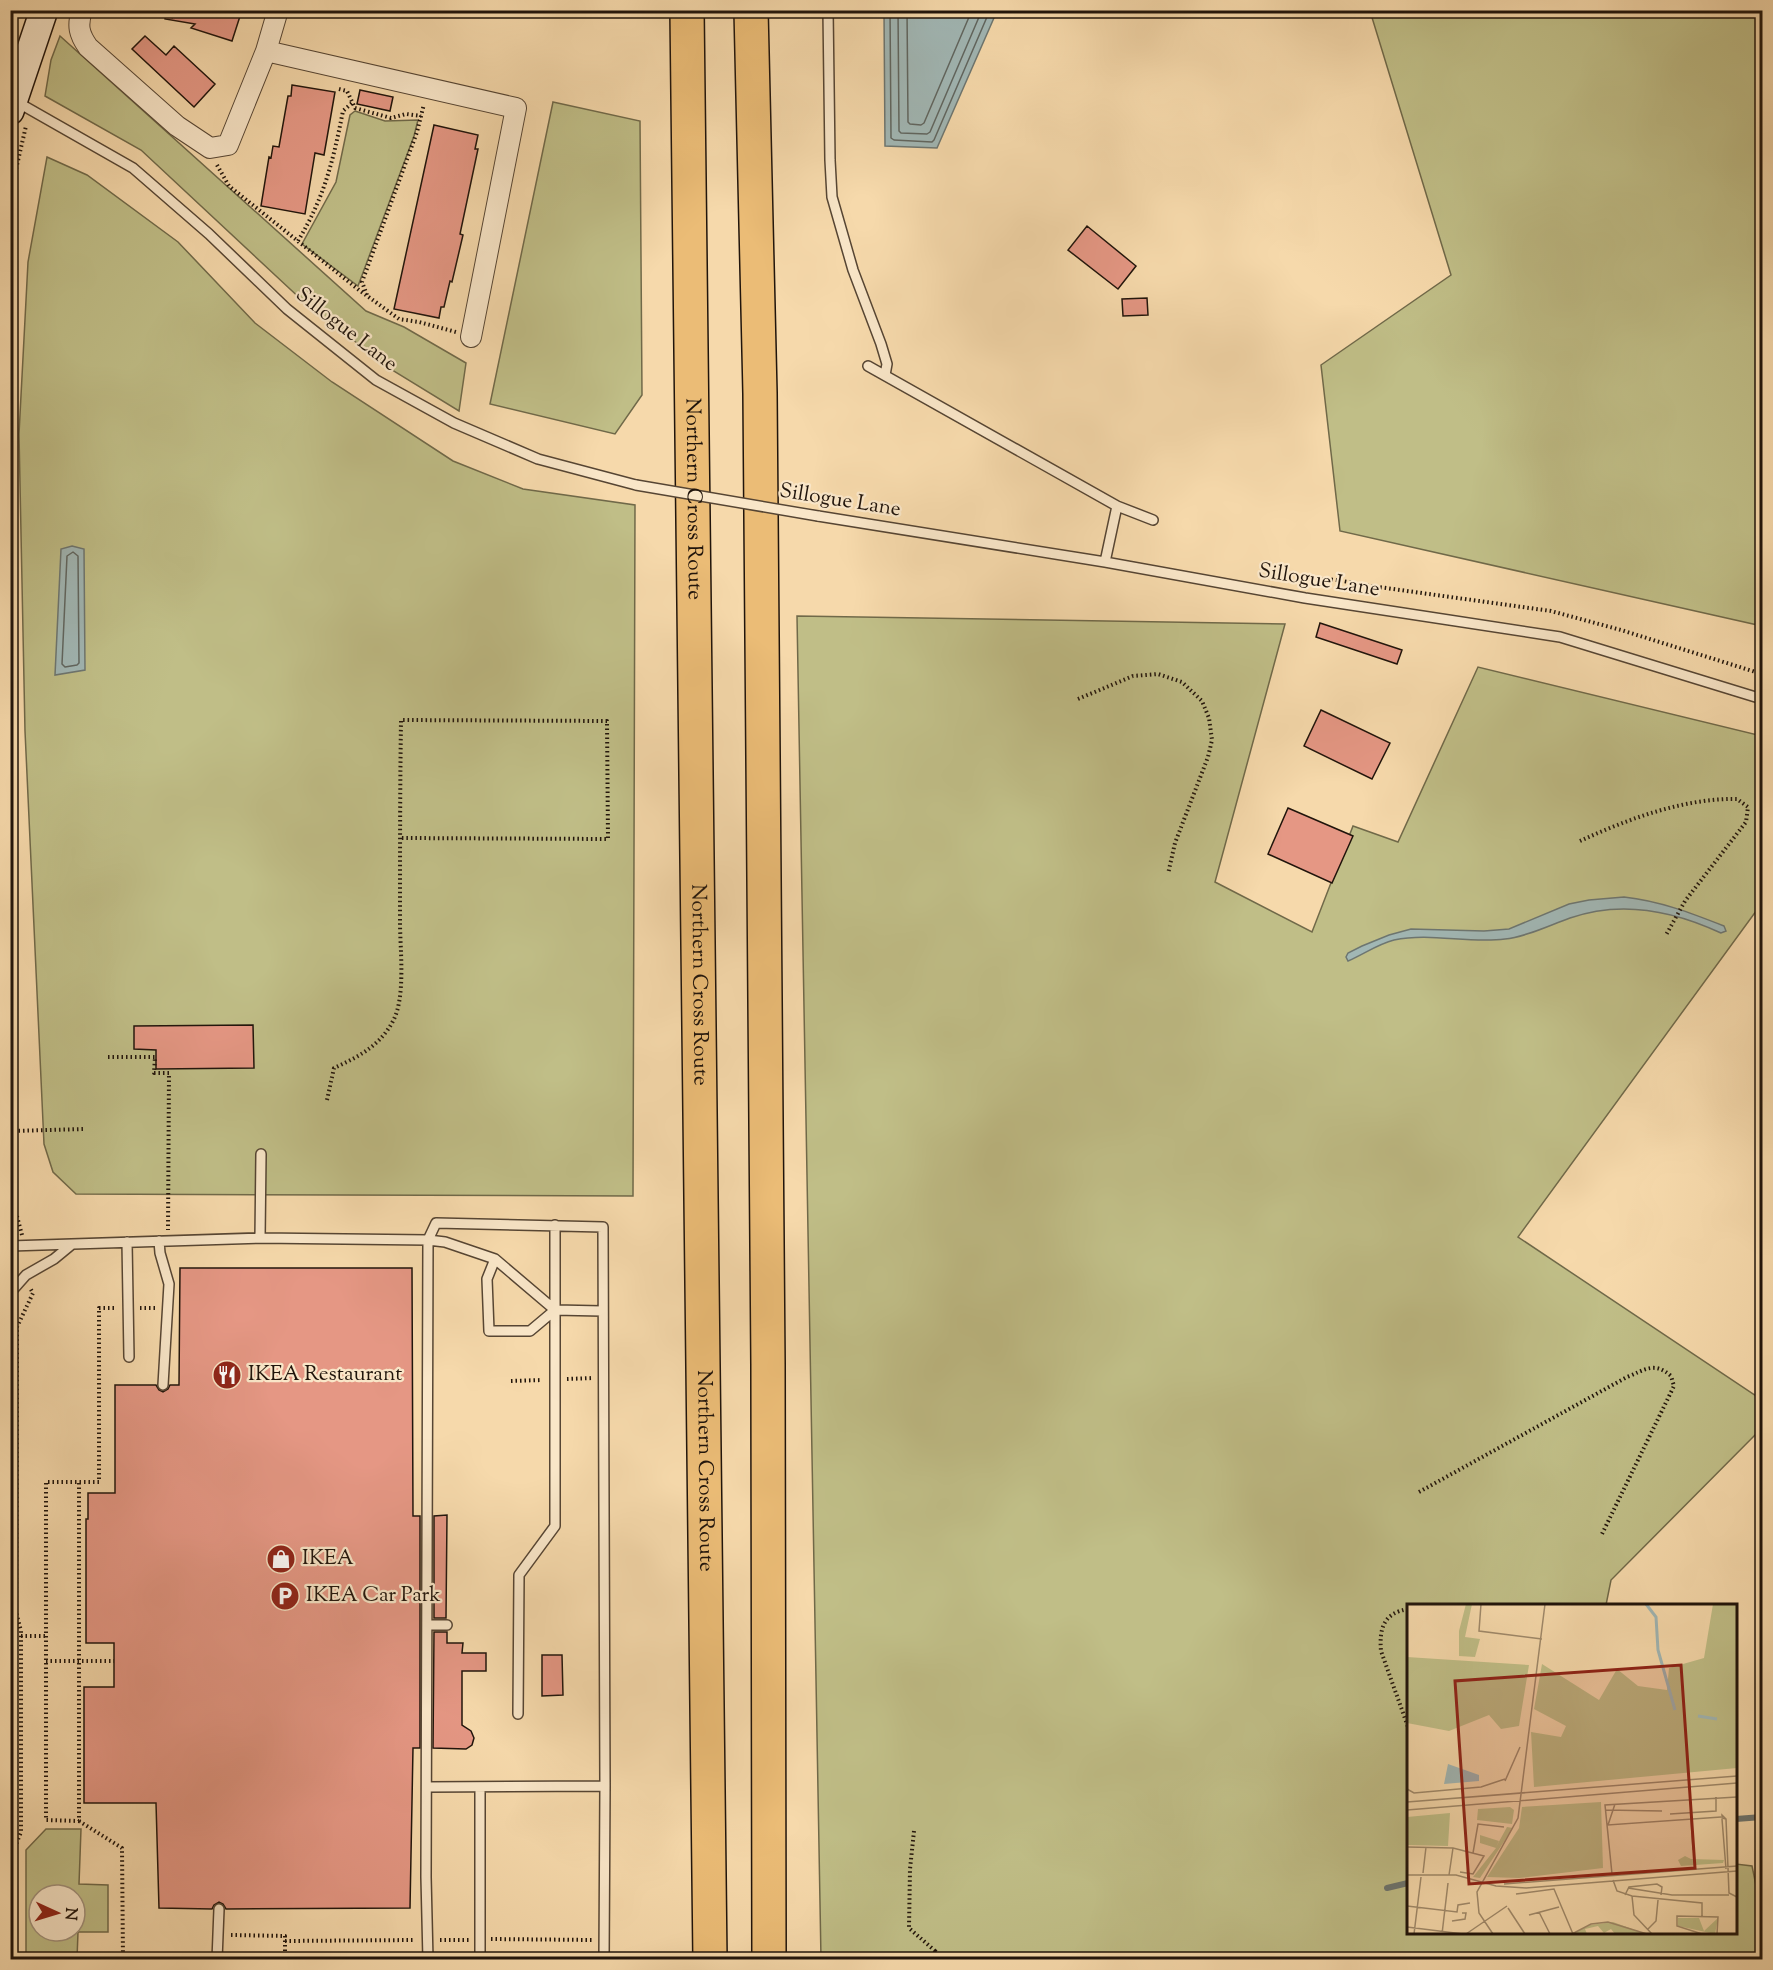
<svg xmlns="http://www.w3.org/2000/svg" width="1773" height="1970" font-family="'Sorts Mill Goudy',serif">
  <rect width="100%" height="100%" fill="#f6d9ab"/>
  <filter id="stains"><feTurbulence type="fractalNoise" baseFrequency=".00333" numOctaves="4"/><feColorMatrix values="0 0 0 0 .2 0 0 0 0 .09 0 0 0 0 .02 0 0 0 .5 -.17"/></filter>
  <radialGradient id="worn" r=".72"><stop offset=".6" stop-color="#630" stop-opacity="0"/><stop offset="1" stop-color="#630" stop-opacity=".3"/></radialGradient>
  <path fill="#c0be87" stroke="#706949" stroke-width="1.5" fill-rule="evenodd" d="M1370 11H1762V626L1340 531 1321 365 1451 275Z
    M60 36 366 311 404 327 466 363 459 411 392 370 305 303 141 150 45 96 51 60Z
    M553 102 640 121 642 395 615 434 490 404Z
    M355 111 385 121 418 120 414 136 358 286 302 244 336 182 350 115Z
    M47 157 87 175 178 242 255 323 332 382 453 461 523 489 635 505 633 1196 76 1194 53 1172 44 1144 25 731 19 434 28 262Z
    M797 616 1285 624 1215 882 1312 932 1353 826 1398 842 1478 667 1762 736V903L1518 1237 1762 1400V1428L1611 1580 1606 1605 1408 1606V1932H1736V1864L1752 1866 1762 1914V1959H821Z
    M46 1829H81L79 1884 108 1885V1932H78L77 1959H26V1850ZM39 1895H75V1931H39Z"/>
  <path fill="#a1b7b5" stroke="#6d7671" stroke-width="1.5" d="M884 11H997L937 148 885 146Z
    M72 546 84 549 85 670 55 675 61 549Z
    M1624 897C1660 901 1691 913 1724 926L1726 931 1721 933C1674 911 1621 900 1570 918 1550 925 1526 937 1505 939 1468 944 1431 932 1394 940 1378 944 1364 954 1348 961L1346 957 1348 953 1362 946 1389 935 1411 929 1484 931 1509 929 1569 904 1589 900Z"/>
  <g fill="none" stroke-linecap="round" stroke-linejoin="round">
    <path stroke="#606660" stroke-width="1.5" d="M890 10 891 138 894 140 932 142 934 140 990 10
      M898 10 899 131 901 133 927 134 930 132 982 10
      M907 10 908 122 910 124 921 125 924 123 972 10
      M73 552 78 556 79 663 77 665 65 667 62 664 67 556Z"/>
    <path stroke="#6d7671" stroke-width="6" d="M1736 1819 1762 1817
      M1387 1888 1408 1883"/>
  </g>
  <path fill="#e59784" stroke="#20140b" stroke-width="1.5" d="M166 10H242L232 41 191 28 195 24 165 19Z
    M145 36 166 55 174 46 215 84 194 107 132 49Z
    M292 85 335 92 324 155 315 153 305 214 261 206 269 157 271 158 273 146 279 147 288 96H291Z
    M360 90 393 97 390 111 357 104Z
    M434 125 478 135 475 149H478L460 234 463 235 452 282 450 281 444 307H441L439 318 394 309Z
    M1087 226 1136 266 1118 289 1068 250Z
    M1147 298 1148 315 1123 316 1122 299Z
    M1320 623 1402 650 1397 664 1316 637Z
    M1321 710 1390 743 1372 779 1304 746Z
    M1288 808 1353 836 1332 883 1268 854Z
    M253 1025 254 1068 156 1069V1050L134 1049V1026Z
    M180 1268H412L413 1516H420V1748H413L410 1908 226 1909 223 1904 219 1902 214 1905 212 1909 159 1908 156 1803H84V1687H114V1643H86V1519H88V1493H115V1385H156L159 1390 163 1392 168 1389 170 1385H179Z
    M447 1515 446 1618H434V1516Z
    M434 1632H447V1643H463L462 1653H486V1671H462V1725L471 1731 474 1738 472 1745 466 1749 433 1748Z
    M542 1655H562L563 1695 542 1696Z"/>
  <g fill="none" stroke-linecap="round" stroke-linejoin="round">
    <g stroke="#564533" stroke-width="12">
      <path id="lane" d="M828 10 830 160 832 197 853 270 881 344 887 364 885 375
        M17 102 133 168 209 234 287 309 376 380 454 423 538 459 636 485
        M868 366 1117 506 1153 520
        M818 516 1105 562 1305 598 1560 637 1762 699
        M1105 562 1117 506
        M260 1238 261 1154
        M159 1241 160 1253 169 1284 163 1385
        M127 1242 129 1357
        M10 1246 260 1238 428 1240 436 1223 603 1227 605 1786 604 1960
        M495 1259 487 1279 489 1331H530L555 1310
        M10 1293 26 1275 54 1259 71 1245
        M427 1625H447
        M518 1714 519 1575 555 1526V1225
        M427 1787 605 1786
        M480 1787V1960
        M217 1960 219 1909
        M428 1960 426 1877 428 1240 445 1242 495 1259 555 1310 602 1311"/>
    </g>
    <g stroke="#564533" stroke-width="22">
      <path id="street" d="M82 10C77 26 79 34 88 47L177 126 210 148 228 145 266 51 278 10
        M266 51 516 108 471 337"/>
    </g>
    <g stroke="#20140b" stroke-width="30">
      <path id="secondary" d="M10 111 44 10"/>
    </g>
    <g stroke="#20140b" stroke-width="36">
      <g id="highway">
        <path id="s1" d="M687 10 710 1960"/>
        <path d="M751 10 760 393 768 1364 769 1960"/>
      </g>
    </g>
    <path stroke="#20140b" stroke-width="4" stroke-dasharray="1.5 3" stroke-linecap="butt" d="M171 18 173 10
      M10 20 13 10
      M339 89 347 91 355 108 391 118 406 114 421 116
      M217 165 229 186 359 290 399 319 419 322 456 332
      M10 195 26 126
      M298 241C325 196 333 161 343 111L352 103
      M367 295 362 282 417 132 424 104
      M1302 585 1305 581C1321 577 1341 580 1357 584L1551 611 1621 630 1762 674
      M1078 699 1133 676 1158 674 1182 682 1202 701 1209 718 1212 740 1208 757 1175 843 1168 874
      M1580 841C1628 819 1684 798 1737 799L1748 807 1746 822 1685 901 1666 935
      M10 978 15 1209 22 1235
      M108 1057H155L154 1073H169L168 1230
      M327 1100 334 1068C358 1057 380 1046 393 1021 406 997 400 949 400 922 400 854 400 787 401 720L607 721 608 839 400 838
      M14 1131 83 1129
      M140 1308H156
      M567 1379 593 1378
      M511 1381 542 1380
      M79 1483V1821L46 1820V1482H99V1308H117
      M1419 1492 1627 1377C1645 1370 1654 1361 1671 1376L1674 1386 1602 1534
      M1408 1609C1384 1613 1379 1628 1381 1651L1408 1727
      M21 1636H46
      M46 1661H114
      M79 1821 122 1848 123 1959
      M914 1831 910 1869 909 1928 935 1951 933 1960
      M231 1935 285 1936V1960
      M491 1939 592 1940
      M440 1940H469
      M285 1941 415 1940
      M935 1951 944 1960
      M16 1960 15 1847 21 1832V1631L16 1612 17 1327 33 1293 30 1288"/>
    <use href="#lane" stroke="#f9e6c8" stroke-width="9"/>
    <use href="#street" stroke="#f9e6c8" stroke-width="20"/>
    <use href="#secondary" stroke="#f9e6c8" stroke-width="27"/>
    <use href="#highway" stroke="#ebbc76" stroke-width="33"/>
    <g stroke="#564533" stroke-width="12" stroke-linecap="butt">
      <path id="lane-bridge" d="M636 485 818 516"/>
    </g>
    <use href="#lane-bridge" stroke="#f9e6c8" stroke-width="9"/>
  </g>
  <defs>
    <g id="restaurant-disc" transform="scale(1.5)"><circle r="9.5" fill="#8f2418" stroke="#f9e6c8"/><path d="M-5-6h1v4h1v-4h1v4h1v-4h1v5L-1.5 .5V6h-2V.5L-5-1ZM5-6V6H3V1.5H1.5Q1.5-4 5-6Z" fill="#fff"/></g>
    <g id="shop-disc" transform="scale(1.5)"><circle r="9.5" fill="#8f2418" stroke="#f9e6c8"/><path d="M-5-2.5h2.3a2.7 3.5 0 0 1 5.4 0H5L5.5 6h-11ZM-1.5-2.5h3a1.5 2.3 0 0 0-3 0Z" fill="#fff"/></g>
    <g id="parking-disc" transform="scale(1.5)"><circle r="9.5" fill="#8f2418" stroke="#f9e6c8"/><path d="M-3.5-5.5H1a3.5 3.5 0 0 1 0 7H-1V5.5H-3.5ZM-1-3.4V-.6H.8a1.4 1.4 0 0 0 0-2.8Z" fill="#fff"/></g>
  </defs>
  <g fill-rule="evenodd">
    <use href="#restaurant-disc" x="227" y="1375"/>
    <use href="#shop-disc" x="281" y="1559"/>
    <use href="#parking-disc" x="285" y="1596"/>
  </g>
  <g text-anchor="middle" dominant-baseline="central" stroke-width="4.5" stroke-linejoin="round" paint-order="stroke">
    <g font-size="21" fill="#20140b" stroke="#f9e6c8">
      <text transform="translate(346 330) rotate(38)">Sillogue Lane</text>
      <text stroke="none"><textPath href="#s1" startOffset="489">Northern Cross Route</textPath></text>
      <text transform="translate(840 501) rotate(9)">Sillogue Lane</text>
      <text transform="translate(1319 581) rotate(9)">Sillogue Lane</text>
      <text stroke="none"><textPath href="#s1" startOffset="975">Northern Cross Route</textPath></text>
      <text stroke="none"><textPath href="#s1" startOffset="1461">Northern Cross Route</textPath></text>
    </g>
    <g font-size="21" fill="#20140b" stroke="#f9e6c8" text-anchor="start">
      <text x="248" y="1375">IKEA Restaurant</text>
      <text x="302" y="1559">IKEA</text>
      <text x="306" y="1596">IKEA Car Park</text>
    </g>
  </g>
  <g transform="translate(1407 1604)">
    <rect width="330" height="330" fill="#f6d9ab"/>
    <path d="M59 0H65L58 33 73 35 68 53 52 52V27ZM306 0H330V164L127 183 124 128 154 133 159 122 127 105 135 60 192 96 210 65 231 82 260 86 262 64 297 54ZM0 53 122 61 112 122 94 125 82 111 42 127 0 119ZM194 198 196 264 112 274 80 273 112 224 115 203ZM103 203 107 206 105 220 70 216 71 205ZM43 209 41 242 0 241V213ZM100 223 106 224 73 274 66 273 89 244 73 239V231L92 237 89 243ZM278 252 284 255 317 256 316 259 274 262 271 256ZM271 314H292L297 327 311 314 308 330 271 322ZM206 318 239 330H208L204 325 197 329 191 322 178 325 180 330H166L183 321Z" fill="#c0be87"/>
    <path d="M41 160 72 171V177L37 180Z" fill="#a1b7b5"/>
    <path fill="none" stroke="#a1b7b5" stroke-width="3" d="M239 0 249 13 251 46 268 106M291 112 310 115"/>
    <path fill="none" stroke="#a08a6b" stroke-width="1.5" d="M74 0 72 27 135 35M98 177 113 143M0 185 7 189 74 183 98 175M0 198 330 172M208 200 201 221 314 213M0 206 330 179M198 206 255 207M263 210 309 207V193M284 215 286 246M315 215 319 265M319 215 315 211V214L319 215 322 289 330 293M0 243 46 244 77 252 66 270 53 268M66 249 71 220 97 223M16 269 19 243M205 270 198 201 330 193M0 271H49L89 282 119 284 330 267M42 271 46 244M206 276 210 287 225 292 295 299V312M97 280 330 262M221 284 265 291H322M109 290 147 285 166 330M218 291 222 283 250 280 255 283 254 291M225 292 227 311 245 330M0 302 50 308 51 301 63 299M101 304 118 330M132 308 143 330M122 311 152 303M45 317 58 315 59 309H55M0 323 56 330M241 325 249 317 251 296M7 330 14 273M35 330 41 279M59 330 100 302M86 330 72 309 70 288 111 214 138 0M165 330 184 320 201 318 240 330M295 330 270 322V312L311 313 310 330"/>
    <path fill="#8f2418" fill-opacity="0.15" stroke="#8f2418" stroke-width="3" d="M274 61 288 264 62 280 48 77Z"/>
    <rect width="330" height="330" fill="none" stroke="#20140b" stroke-width="3"/>
  </g>
  <rect width="1773" height="1970" fill="none" stroke="#f6d9ab" stroke-width="36"/>
  <rect x="12" y="12" width="1749" height="1946" fill="none" stroke="#20140b" stroke-width="3"/>
  <rect x="18" y="18" width="1737" height="1934" fill="none" stroke="#20140b" stroke-width="1.5"/>
  <g transform="translate(57 1913) rotate(94)"><circle r="28" fill="#f9e6c8" stroke="#a2927c" stroke-width="1.5"/>
  <path d="M0-4.5L10 22L0 15L-10 22Z" fill="#8f2418"/>
  <text y="-9" font-size="16" font-weight="bold" text-anchor="middle" fill="#20140b">N</text>
  </g>
  <rect width="100%" height="100%" filter="url(#stains)"/>
  <rect width="100%" height="100%" fill="url(#worn)"/>
</svg>
